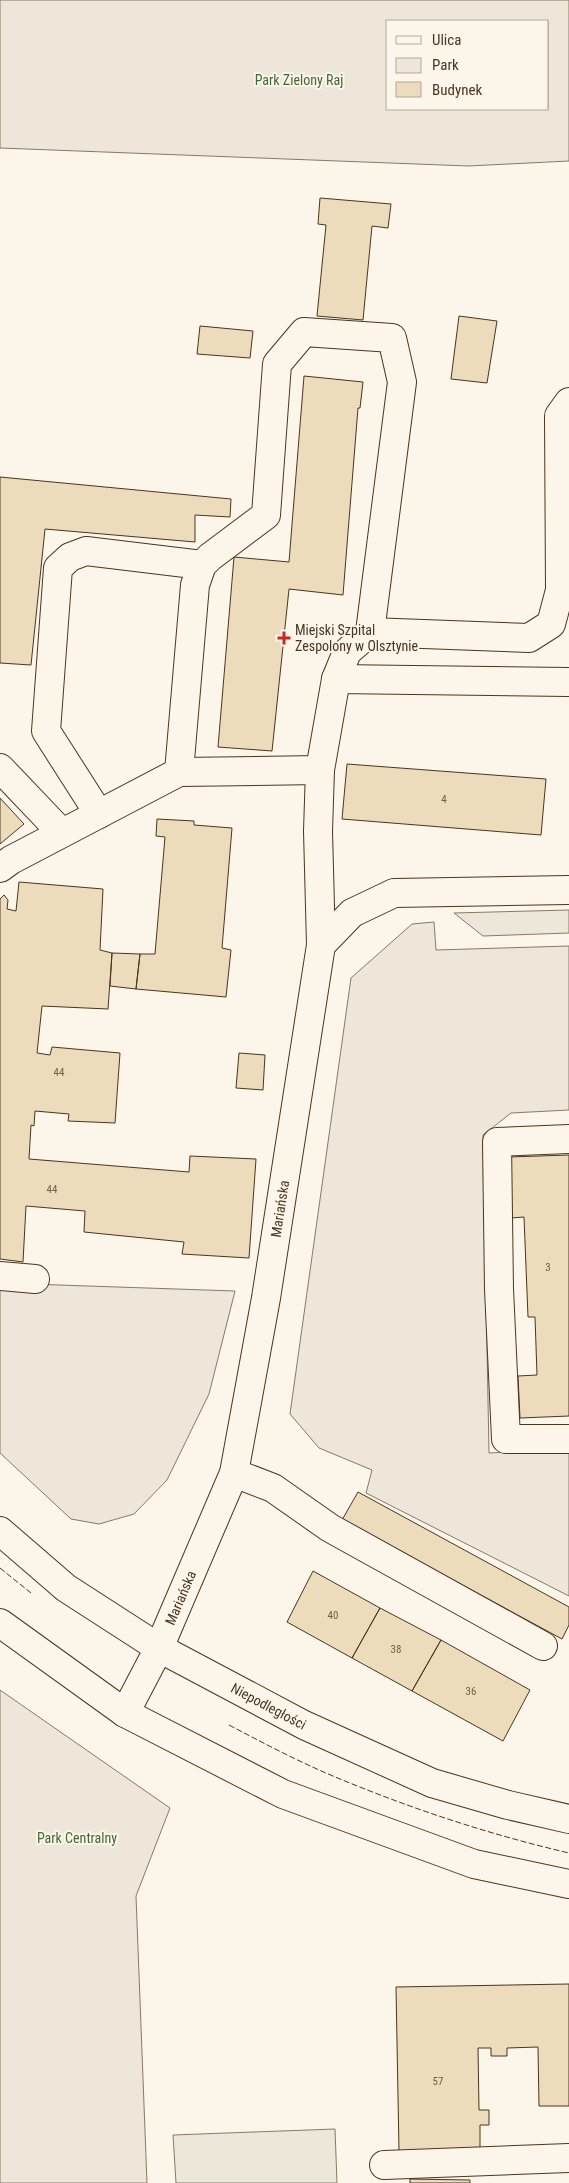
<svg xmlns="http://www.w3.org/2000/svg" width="569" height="2183" font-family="'Roboto Condensed',sans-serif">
  <rect width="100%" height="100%" fill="#fbf6e9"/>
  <path fill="#ede6d9" stroke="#887966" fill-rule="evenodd" d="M0 0H569V161L468 166 0 148ZM388 21H548V109H388Z
    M434 922 436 950 569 946V1110L511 1113 483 1135 489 1453 569 1449V1596L366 1493 372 1470 319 1448 290 1414 351 978 412 924Z
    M0 1283 235 1291 209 1394 167 1480 134 1514 99 1524 71 1519 0 1453Z
    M0 1690 170 1808 136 1896 147 2183H0Z"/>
  <path fill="#ede7d9" stroke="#887966" d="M569 910V933L483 936 454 913Z
    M335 2129 337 2183H176L173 2135Z"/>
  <path fill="#ecdcbc" stroke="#4a3520" d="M320 198 391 204 388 228 372 226 363 320 317 316 326 225 318 224Z
    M459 316 497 321 487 383 451 379Z
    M200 326 253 331 250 358 197 354Z
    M304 376 363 382 360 408H358L343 595 289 589 272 751 218 747 234 557 289 562Z
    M0 477 231 499 230 517 195 515V542L45 529 31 665 0 663Z
    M347 764 546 779 541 835 342 819Z
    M0 798 24 824 0 844Z
    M157 819 194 821V825L232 828 222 948 231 950 226 997 136 989 140 954H155L165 837 156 836Z
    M19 882 103 889 100 950 112 953 108 1009 42 1006 37 1053 50 1055 52 1047 120 1053 115 1123 68 1121 69 1114 35 1111 34 1126 31 1125 29 1159 189 1172 190 1156 256 1159 249 1258 182 1254 184 1242 84 1232 85 1211 26 1206 23 1262 0 1259V899L4 895 8 900 7 909 16 911Z
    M112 953 140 954 136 989 110 986Z
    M239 1053 265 1055 263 1090 236 1088Z
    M569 1155V1416L520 1418 518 1376 537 1375 535 1317H528L524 1217 511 1218 509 1157Z
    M358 1492 569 1607V1625L562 1639 342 1520Z
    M313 1571 380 1608 352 1658 287 1622Z
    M380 1608 441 1640 412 1691 352 1658Z
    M441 1640 530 1690 503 1741 412 1691Z
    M569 1984V2106H539L538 2047 507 2048V2056H491V2048H478L479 2110H489V2125H480V2149L399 2151 396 1987Z
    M410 2179 470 2180V2183H410Z"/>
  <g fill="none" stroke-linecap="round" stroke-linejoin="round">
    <g stroke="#4a3520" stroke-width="30">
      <g id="minor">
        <path d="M370 632 529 638 551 624 560 590 559 416 569 402"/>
        <path d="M0 768 62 833"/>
        <path d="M320 770 318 831 321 945"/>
        <path d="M179 772 195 585 202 565 210 557 266 515 277 364 304 332 392 338 402 382 370 632 347 652 336 679"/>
        <path d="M99 814 46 731 58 568 70 557 86 551 202 565"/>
        <path d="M0 868 11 860 179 772 320 770 336 679 569 682"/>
        <path d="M569 1139 497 1142 499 1289 506 1439H569"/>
        <path d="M0 1276 35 1279"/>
        <path d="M234 1473 273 1488 330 1528 543 1646"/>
        <path id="s1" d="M0 1531 66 1588 159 1648 304 1725 432 1783 508 1805 569 1819"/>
        <path d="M0 1623 125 1713 283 1794 474 1864 569 1884"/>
        <path id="s2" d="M125 1713 159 1648 234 1473 266 1298 321 945 352 913 394 893 569 890"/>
        <path d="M384 2165 569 2158"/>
      </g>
    </g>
    <use href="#minor" stroke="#fbf6e9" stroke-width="28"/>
    <path stroke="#4a3520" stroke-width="1" stroke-dasharray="6 2.5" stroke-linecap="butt" d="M0 1568 31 1593
      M229 1725C267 1745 305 1765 345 1781 418 1811 492 1835 569 1853"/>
  </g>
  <path fill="#c62828" stroke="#fbf6e9" stroke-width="2" d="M281.5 630.5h5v5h5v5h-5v5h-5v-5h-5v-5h5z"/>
  <g text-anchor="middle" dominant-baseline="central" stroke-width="4" stroke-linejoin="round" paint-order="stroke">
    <g font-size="11" fill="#725f47">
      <text x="444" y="799">4</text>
      <text x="59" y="1072">44</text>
      <text x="52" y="1189">44</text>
      <text x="548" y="1267">3</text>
      <text x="333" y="1615">40</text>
      <text x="396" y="1649">38</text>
      <text x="471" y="1691">36</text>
      <text x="438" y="2081">57</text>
    </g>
    <g font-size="14" fill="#436837" stroke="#fbf6e9">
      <text x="299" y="80">Park Zielony Raj</text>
      <text x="77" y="1838">Park Centralny</text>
    </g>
    <g font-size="14" fill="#4a3520" stroke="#fbf6e9" text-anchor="start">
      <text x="295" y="630">Miejski Szpital<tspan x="295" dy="16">Zespolony w Olsztynie</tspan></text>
    </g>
    <g font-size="14" fill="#4a3520" stroke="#fbf6e9">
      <text stroke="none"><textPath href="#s2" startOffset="532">Mariańska</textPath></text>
      <text stroke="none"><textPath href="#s2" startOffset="128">Mariańska</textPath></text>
      <text stroke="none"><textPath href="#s1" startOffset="322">Niepodległości</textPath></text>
    </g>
  </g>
  <rect x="386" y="20" width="162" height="90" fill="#fbf6e9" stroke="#b4a999"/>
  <rect x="396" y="36" width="25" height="8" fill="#fbf6e9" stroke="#b4a999"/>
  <text x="432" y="45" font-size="15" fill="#4a3520">Ulica</text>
  <rect x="396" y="58" width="25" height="15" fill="#ede6d9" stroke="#b4a999"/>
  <text x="432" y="70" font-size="15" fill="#4a3520">Park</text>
  <rect x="396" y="82" width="25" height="15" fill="#ecdcbc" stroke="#b4a999"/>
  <text x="432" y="95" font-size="15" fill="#4a3520">Budynek</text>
</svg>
